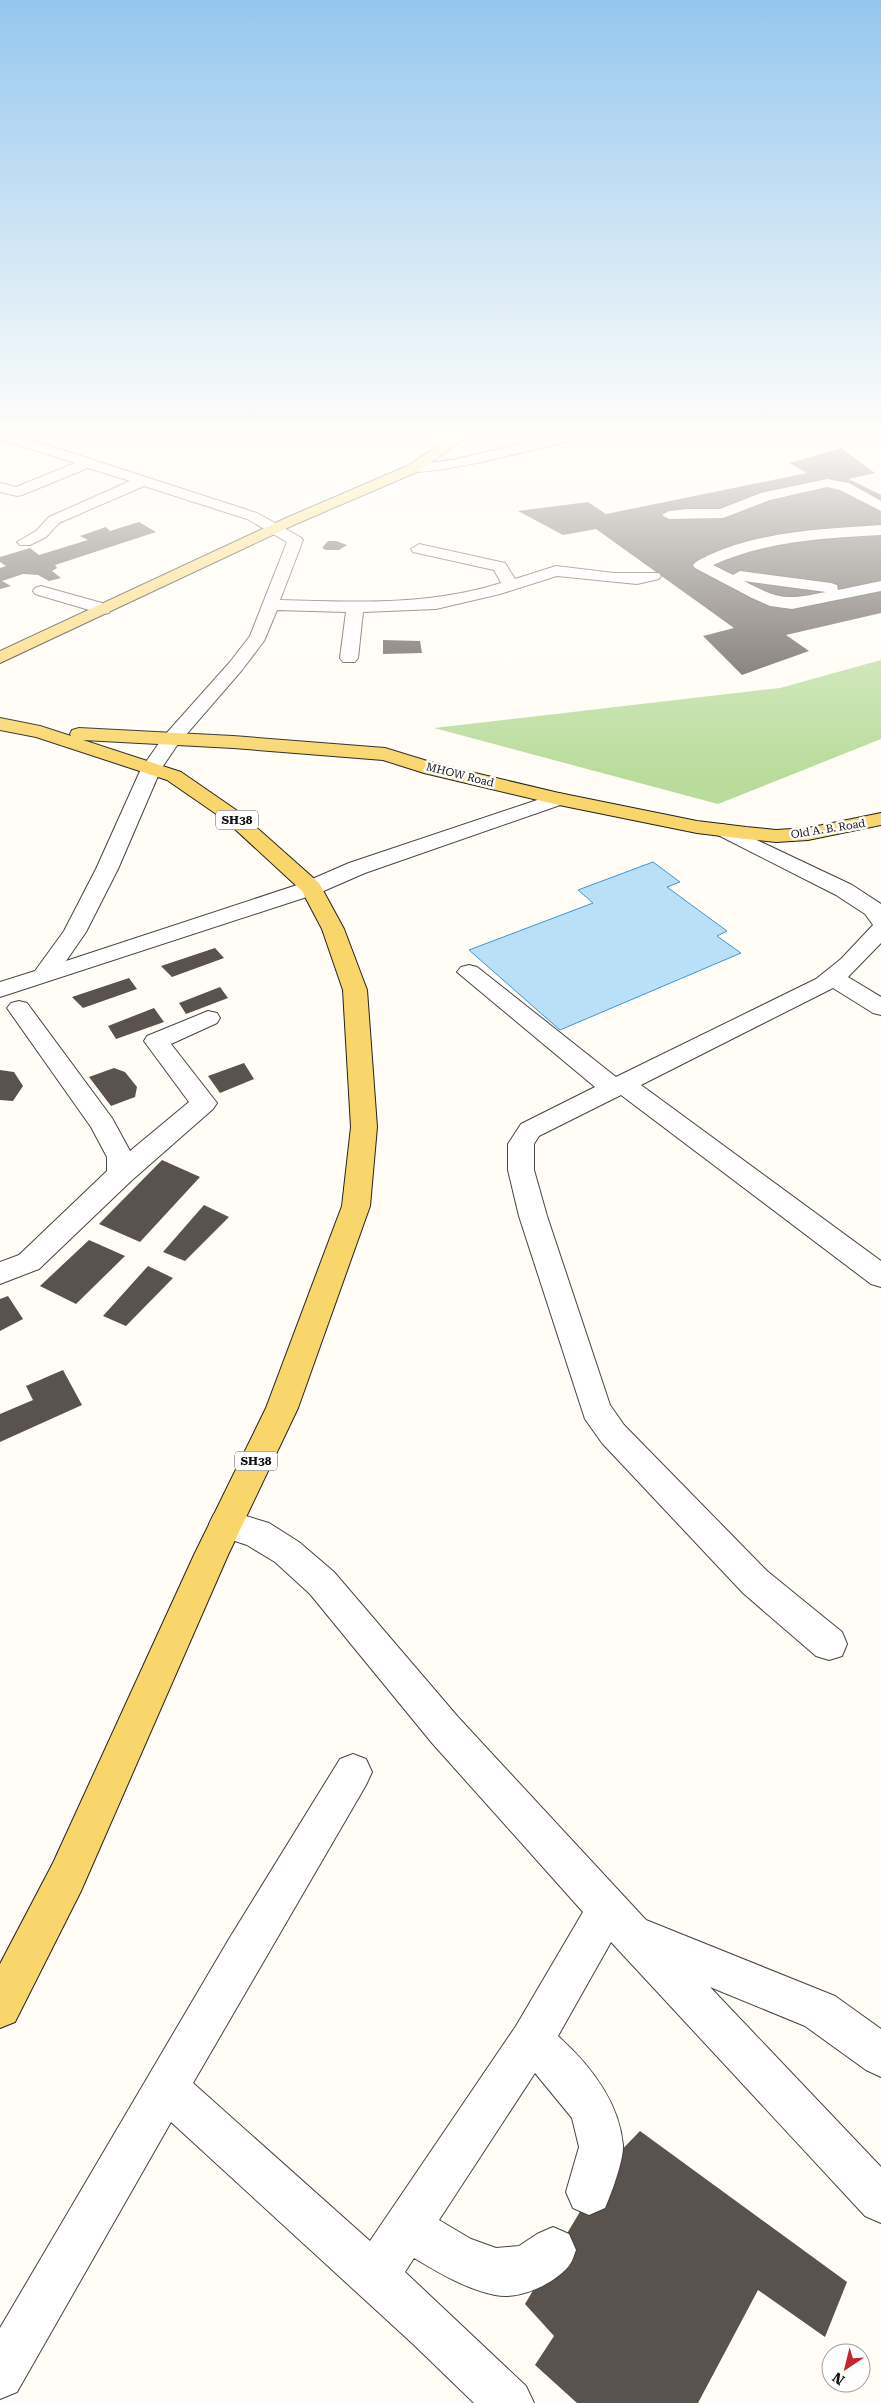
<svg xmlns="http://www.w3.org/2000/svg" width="881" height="2403" font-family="'Roboto Serif',serif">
  <rect width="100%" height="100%" fill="#fffdf5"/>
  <path fill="#b9dc9c" d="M881 660V739L718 804 434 728 780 688Z"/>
  <path fill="#b9e0f7" stroke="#3f96cf" d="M653 862 680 882 667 887 727 931 717 936 741 953 560 1030 469 950 593 903 578 890Z"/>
  <path fill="#5a524d" d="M841 448 875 473 849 479 881 495V613L786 635 809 651 742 675 703 636 734 628 596 529 563 535 518 511 588 502 606 514 807 473 789 463Z
    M139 522 156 532 55 565 57 568 52 571 61 578 49 581 38 575 23 574 2 581 11 586 0 589V568L6 566 0 562V557L30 548 39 555 88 540 80 536 106 527 110 531Z
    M328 541H336L347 545 339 550H326L322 548Z
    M383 640 420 641 422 653 383 654Z
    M215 948 224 958 172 977 161 966Z
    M129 978 137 989 83 1008 72 997Z
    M220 987 228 998 186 1014 179 1003Z
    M154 1008 164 1022 116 1039 108 1026Z
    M244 1063 254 1079 220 1093 208 1076Z
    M114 1068 125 1072 137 1087 135 1097 111 1106 89 1077Z
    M0 1070 14 1072 23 1086 13 1101 0 1100Z
    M162 1160 200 1177 140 1242 99 1224Z
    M204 1205 229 1217 185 1261 163 1252Z
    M89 1240 125 1256 76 1304 40 1286Z
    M148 1266 173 1278 126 1326 103 1316Z
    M8 1296 23 1319 0 1331V1299Z
    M63 1370 82 1405 0 1442V1414L33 1400 26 1386Z
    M640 2131 847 2282 825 2337 758 2290 698 2403H577L535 2365 554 2336 525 2304 609 2163Z"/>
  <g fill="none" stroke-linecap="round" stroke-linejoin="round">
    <g stroke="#444" stroke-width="2">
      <path id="minor" d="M0 437H22L257 513 300 537 303 540 280 600C355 602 429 606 501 583L494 570 413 552 411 549 419 544 505 563 515 579 556 566 614 573H659L661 576 659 579 637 584 557 576 500 594 436 609 363 612 358 658 355 662H343L340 658 346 612 277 610 264 641 242 670 178 744 161 769 118 869 86 932 66 961 303 883 349 863 552 795 559 793 566 795 569 799 566 803 365 873 319 893 0 997V982L35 971 64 931 96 869 141 769 164 736 230 662 250 636 287 542 247 519 144 486 59 523 46 537 30 545H20L17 542 36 531 49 517 130 481 88 468 22 495 17 496 0 492V483L16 487 75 463 2 440Z
        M549 437H575L573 440C551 445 414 482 405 469L412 465 452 460Z
        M827 479 849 483 881 501V511L840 490 827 487 770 500 723 518 669 519 662 515 669 511 688 509H720L761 493Z
        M881 525V535C824 538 766 541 713 565L733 575 740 571 831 583 837 585 838 590 881 581V591L792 609 770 606 752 598 695 568 693 565C697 560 704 558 709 555 762 531 824 529 881 525ZM744 581 826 592C787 600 780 600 744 581Z
        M41 586 109 605 111 609 109 613 103 614 35 594 33 591 35 588Z
        M723 824 852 885 881 904V943L848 977 881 997V1015L873 1013 833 988 641 1085 881 1261V1287L871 1284 621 1095 539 1136 534 1144V1170L547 1216 610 1405 624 1425 767 1571 842 1632 847 1644 842 1656 829 1660 816 1656 743 1593 602 1443 585 1419 519 1216 508 1170V1144L521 1124 595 1087 457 972 461 967 469 965 477 967 616 1077 816 979 841 959 873 925 865 914 836 895 716 834 713 830 716 826Z
        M19 1001 27 1003 112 1118 130 1151 189 1102 144 1041 147 1036 208 1011 217 1013 220 1018 217 1023 171 1044 217 1103 213 1109 131 1181 39 1269 0 1284V1262L19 1255 107 1171V1157L91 1127 7 1008 11 1003Z
        M226 1510 269 1523 299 1542 334 1572 458 1717 646 1920 835 1996 881 2029V2077L866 2070 805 2026 710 1987 881 2167V2223L865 2216 611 1942 558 2036C590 2065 619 2101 623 2145 624 2159 611 2195 605 2208L589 2215 573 2208 566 2192 579 2147 572 2118 535 2073 439 2220 471 2239 496 2248 519 2246 537 2234 553 2227 569 2234 576 2250C574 2255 572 2263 568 2267 552 2285 519 2300 495 2295 466 2289 439 2273 414 2258L405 2272 526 2386 534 2403H474L413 2344 171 2122 17 2392 0 2399V2328L229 1939 340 1759 353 1754 366 1759 372 1772 366 1785 193 2083 370 2241 516 2026 583 1912 432 1743 310 1594 275 1562 247 1545 214 1534 209 1524 214 1514Z"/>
    </g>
    <g stroke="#222" stroke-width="2">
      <path id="major" d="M451 437H468L417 472 296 524 0 663V651L286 518 407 466Z
        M0 718 40 726 71 736 70 734 72 730 79 728 233 736 385 748 437 764 559 793 697 821 746 827 776 830 808 828 881 813V825L808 840 776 842 746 839 697 833 559 805 424 773 383 760 233 748 83 740 181 772 239 812 319 883 344 929 367 990 377 1127 370 1206 298 1408 228 1555 81 1891 15 2022 0 2028V1964L53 1863 194 1555 266 1408 342 1206 351 1127 343 990 322 929 302 891 225 820 167 780 36 737 0 730Z"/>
    </g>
    <use href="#minor" fill="#fff" fill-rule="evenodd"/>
    <use href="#major" fill="#f9d66b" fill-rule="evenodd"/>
  </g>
  <linearGradient id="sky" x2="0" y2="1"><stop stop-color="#95c6ee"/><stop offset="0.56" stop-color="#fffefa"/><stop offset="1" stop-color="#fffefa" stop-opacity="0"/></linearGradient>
  <rect width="881" height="774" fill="url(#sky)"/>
  <g text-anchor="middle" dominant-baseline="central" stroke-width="5" stroke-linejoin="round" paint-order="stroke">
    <g font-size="11" fill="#111" stroke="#fff">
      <text transform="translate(460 775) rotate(14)">MHOW Road</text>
      <text transform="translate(828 829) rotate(-9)">Old A. B. Road</text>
    </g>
    <g fill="#fff" stroke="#585858" stroke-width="1">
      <rect x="216" y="810.5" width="42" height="19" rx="4"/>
      <rect x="235" y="1451.5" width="42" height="19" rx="4"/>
    </g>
    <g font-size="12" font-weight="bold" fill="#111">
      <text x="237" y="820">SH38</text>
      <text x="256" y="1461">SH38</text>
    </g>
  </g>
  <g transform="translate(846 2368) rotate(215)"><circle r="24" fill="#ffffff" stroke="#a0a0a0"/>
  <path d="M0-4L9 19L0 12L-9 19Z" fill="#c4262e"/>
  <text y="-8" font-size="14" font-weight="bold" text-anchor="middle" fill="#111111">N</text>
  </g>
</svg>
